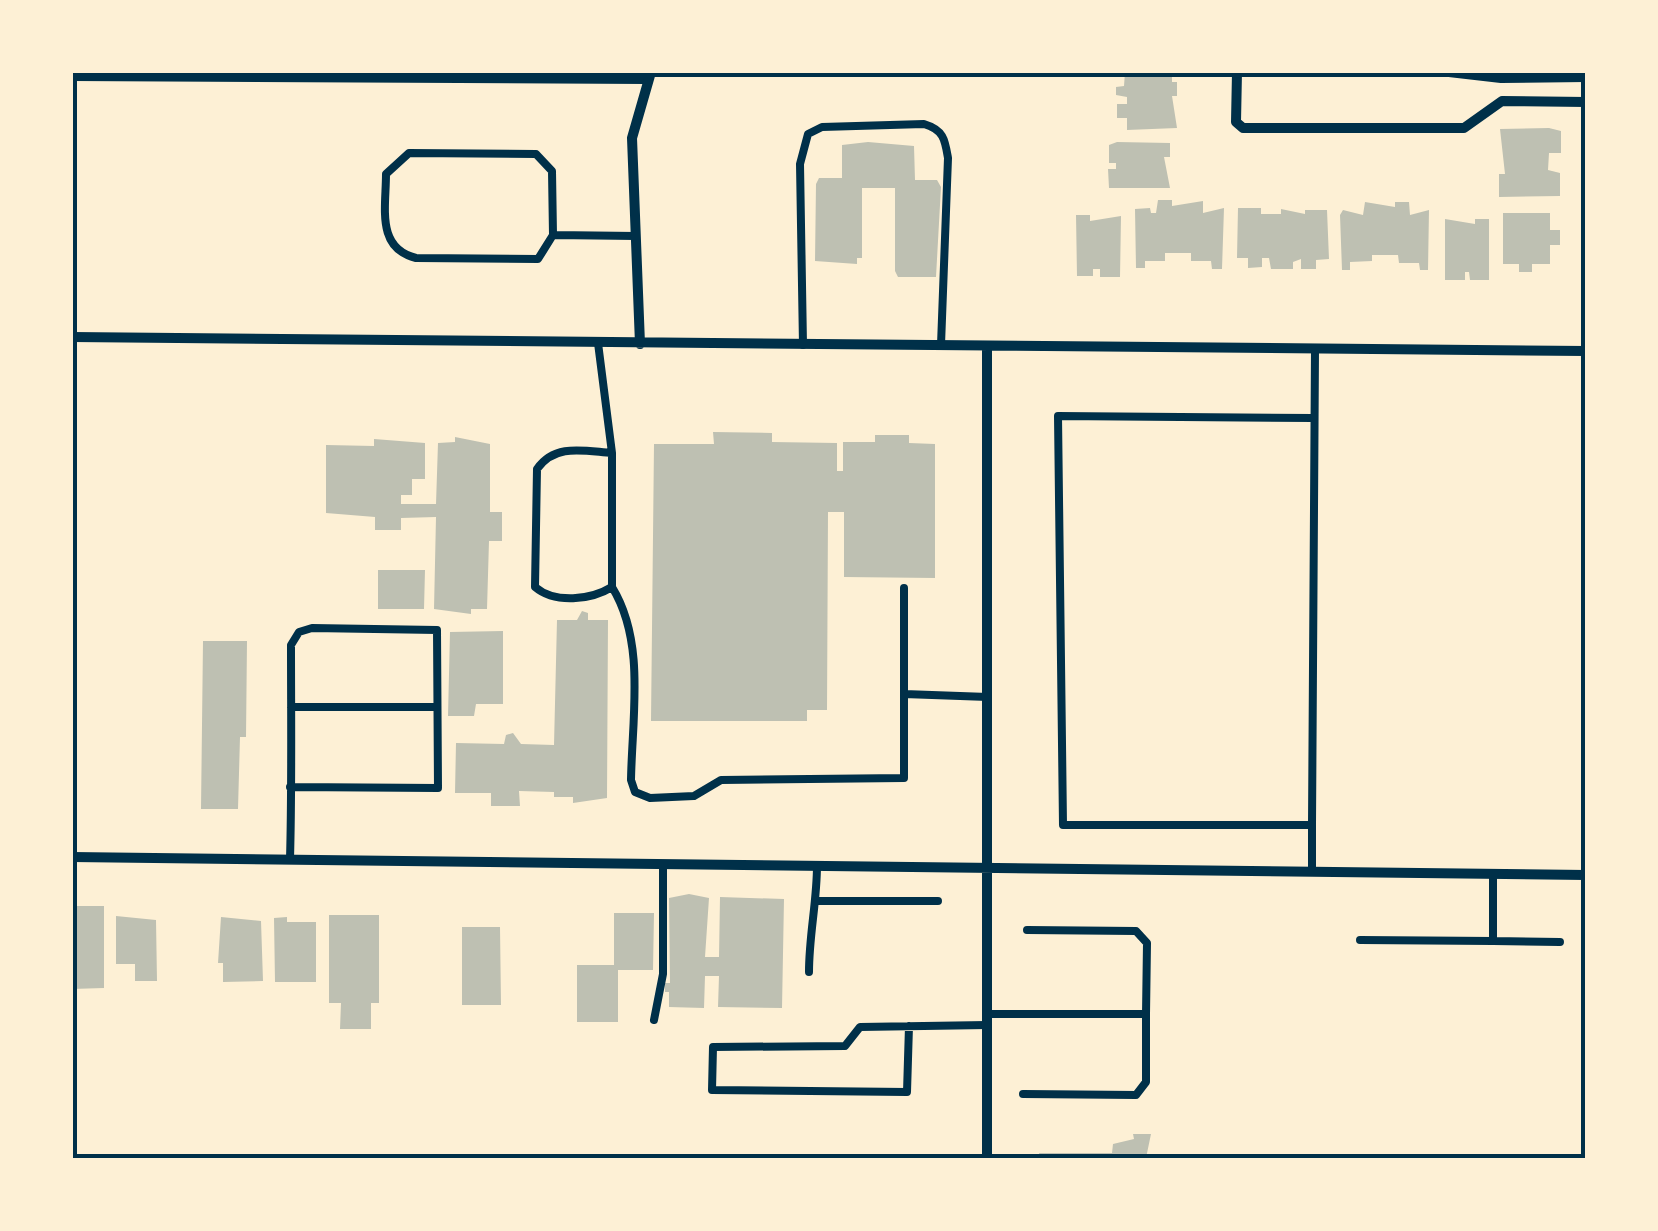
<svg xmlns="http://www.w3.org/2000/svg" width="1658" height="1231" font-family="Signika,sans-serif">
  <rect width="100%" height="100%" fill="#fdf0d5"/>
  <path fill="#bec0b2" d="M1125 72H1172V82H1177V96H1172L1177 128 1127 130V118H1117V104H1127V97L1116 95V87L1124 86Z
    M1549 128 1561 131V153H1549L1548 170 1560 173V196L1499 197V174H1505L1500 129Z
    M868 142 914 146 915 180H937L941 187 936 277H898L895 271V188H862V258H857V264L815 261 816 184 819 178H842V145Z
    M1117 142 1170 143V157H1164L1170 188H1109L1108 169H1116V163H1109V145Z
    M1158 200H1172V206L1203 201V213L1224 208 1222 269H1212L1211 261H1191V253H1165V261H1145V268H1136L1135 209 1150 208 1151 213H1156Z
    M1365 202 1395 207V202H1409L1410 215 1429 210 1428 270H1420L1419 263H1399L1398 255H1372V261L1350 262V270H1342L1340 215 1343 210 1363 215Z
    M1238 208H1261V214H1281V209L1305 214V210H1327L1329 259 1316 260V269H1301V259L1293 262V269H1271L1269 258H1262V267L1248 268V258H1237Z
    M1503 213H1550V230H1560V245H1550V264H1532V272H1519V264H1503Z
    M1076 215H1090V221L1121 216 1120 277H1100V269H1093V276H1077Z
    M1445 219 1475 224V219H1489V280H1470L1469 272H1465V280H1445Z
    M713 432 772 433V442L837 443V471H843V442H875V435H909V443L935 444V578L844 577V512H828L827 710H807V721H651L654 444H714Z
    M455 437 490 444V512H502V541H489L487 609H471V614L434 609 436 517 401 518V530H375V517L326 513V445L374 446V439L425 443V479H412V495H401V504H436L438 443 455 442Z
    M378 570H425L424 609H378Z
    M582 611 588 613V620H608L607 798 573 803V797H554V792L519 791 520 806H491V793H455L456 743 504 744 506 735 513 733 521 744 554 745 557 620H577Z
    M503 631V704H476L474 716H448L450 632Z
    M203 641H247L246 737H240L238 809H201Z
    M689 894 709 898 705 957H719L720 897 784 899 782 1008 718 1007 719 976H705L704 1008 669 1007V992H665V983H670L669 898Z
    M72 906H104V988L72 989Z
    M614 913H654L653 970H618V1022H577V965H614Z
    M329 915H379V1003H371V1029H340L341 1003H329Z
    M116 916 156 920 157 981H135V964H116Z
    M221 917 261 921 263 981 223 982V963H218Z
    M287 917V922H316V982H275L274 918Z
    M462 927H500L501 1005H462Z
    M1133 1134H1151L1146 1158H1040L1039 1153H1112L1113 1144 1134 1139Z"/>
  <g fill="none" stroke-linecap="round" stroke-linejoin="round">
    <path stroke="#003049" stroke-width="8" d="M72 77 647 80
      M553 235 552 171 536 154 409 153 386 174C386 208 376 248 416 258L538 259 553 235 636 236
      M598 343 612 453V587C591 600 555 604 535 587L537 469C555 443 584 451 612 453
      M803 345 800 164 808 134 822 127 924 124C944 130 945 140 948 158L941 345
      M1313 418 1058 416 1063 825H1312L1315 350
      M612 587C646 642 632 717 631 780L635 792 650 798 694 796 721 780 904 778V694L988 697
      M904 694V588
      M291 707H437
      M290 859C292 788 291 717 291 645L299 632 312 628 437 630 438 788 290 787
      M1312 871V825
      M1493 874V941L1560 942
      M817 901H938
      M1360 940 1493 941
      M809 972C809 935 817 902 817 865
      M988 1014H1146L1147 943 1136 931 1027 930
      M654 1020 663 974V864
      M909 1026 907 1092 712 1090 713 1047 845 1046 860 1027 987 1025
      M1023 1094 1136 1095 1146 1082V1014"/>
    <path stroke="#003049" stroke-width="10" d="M1237 72 1236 122 1243 128H1464L1502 101 1586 102
      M1449 72 1501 78 1586 77
      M72 337 1586 351
      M640 344 632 138 651 72
      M72 857 1586 875
      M987 1158V347"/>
  </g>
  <rect width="1658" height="1231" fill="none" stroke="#fdf0d5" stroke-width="150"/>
  <rect x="75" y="75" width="1508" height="1081" fill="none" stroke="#003049" stroke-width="4"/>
</svg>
